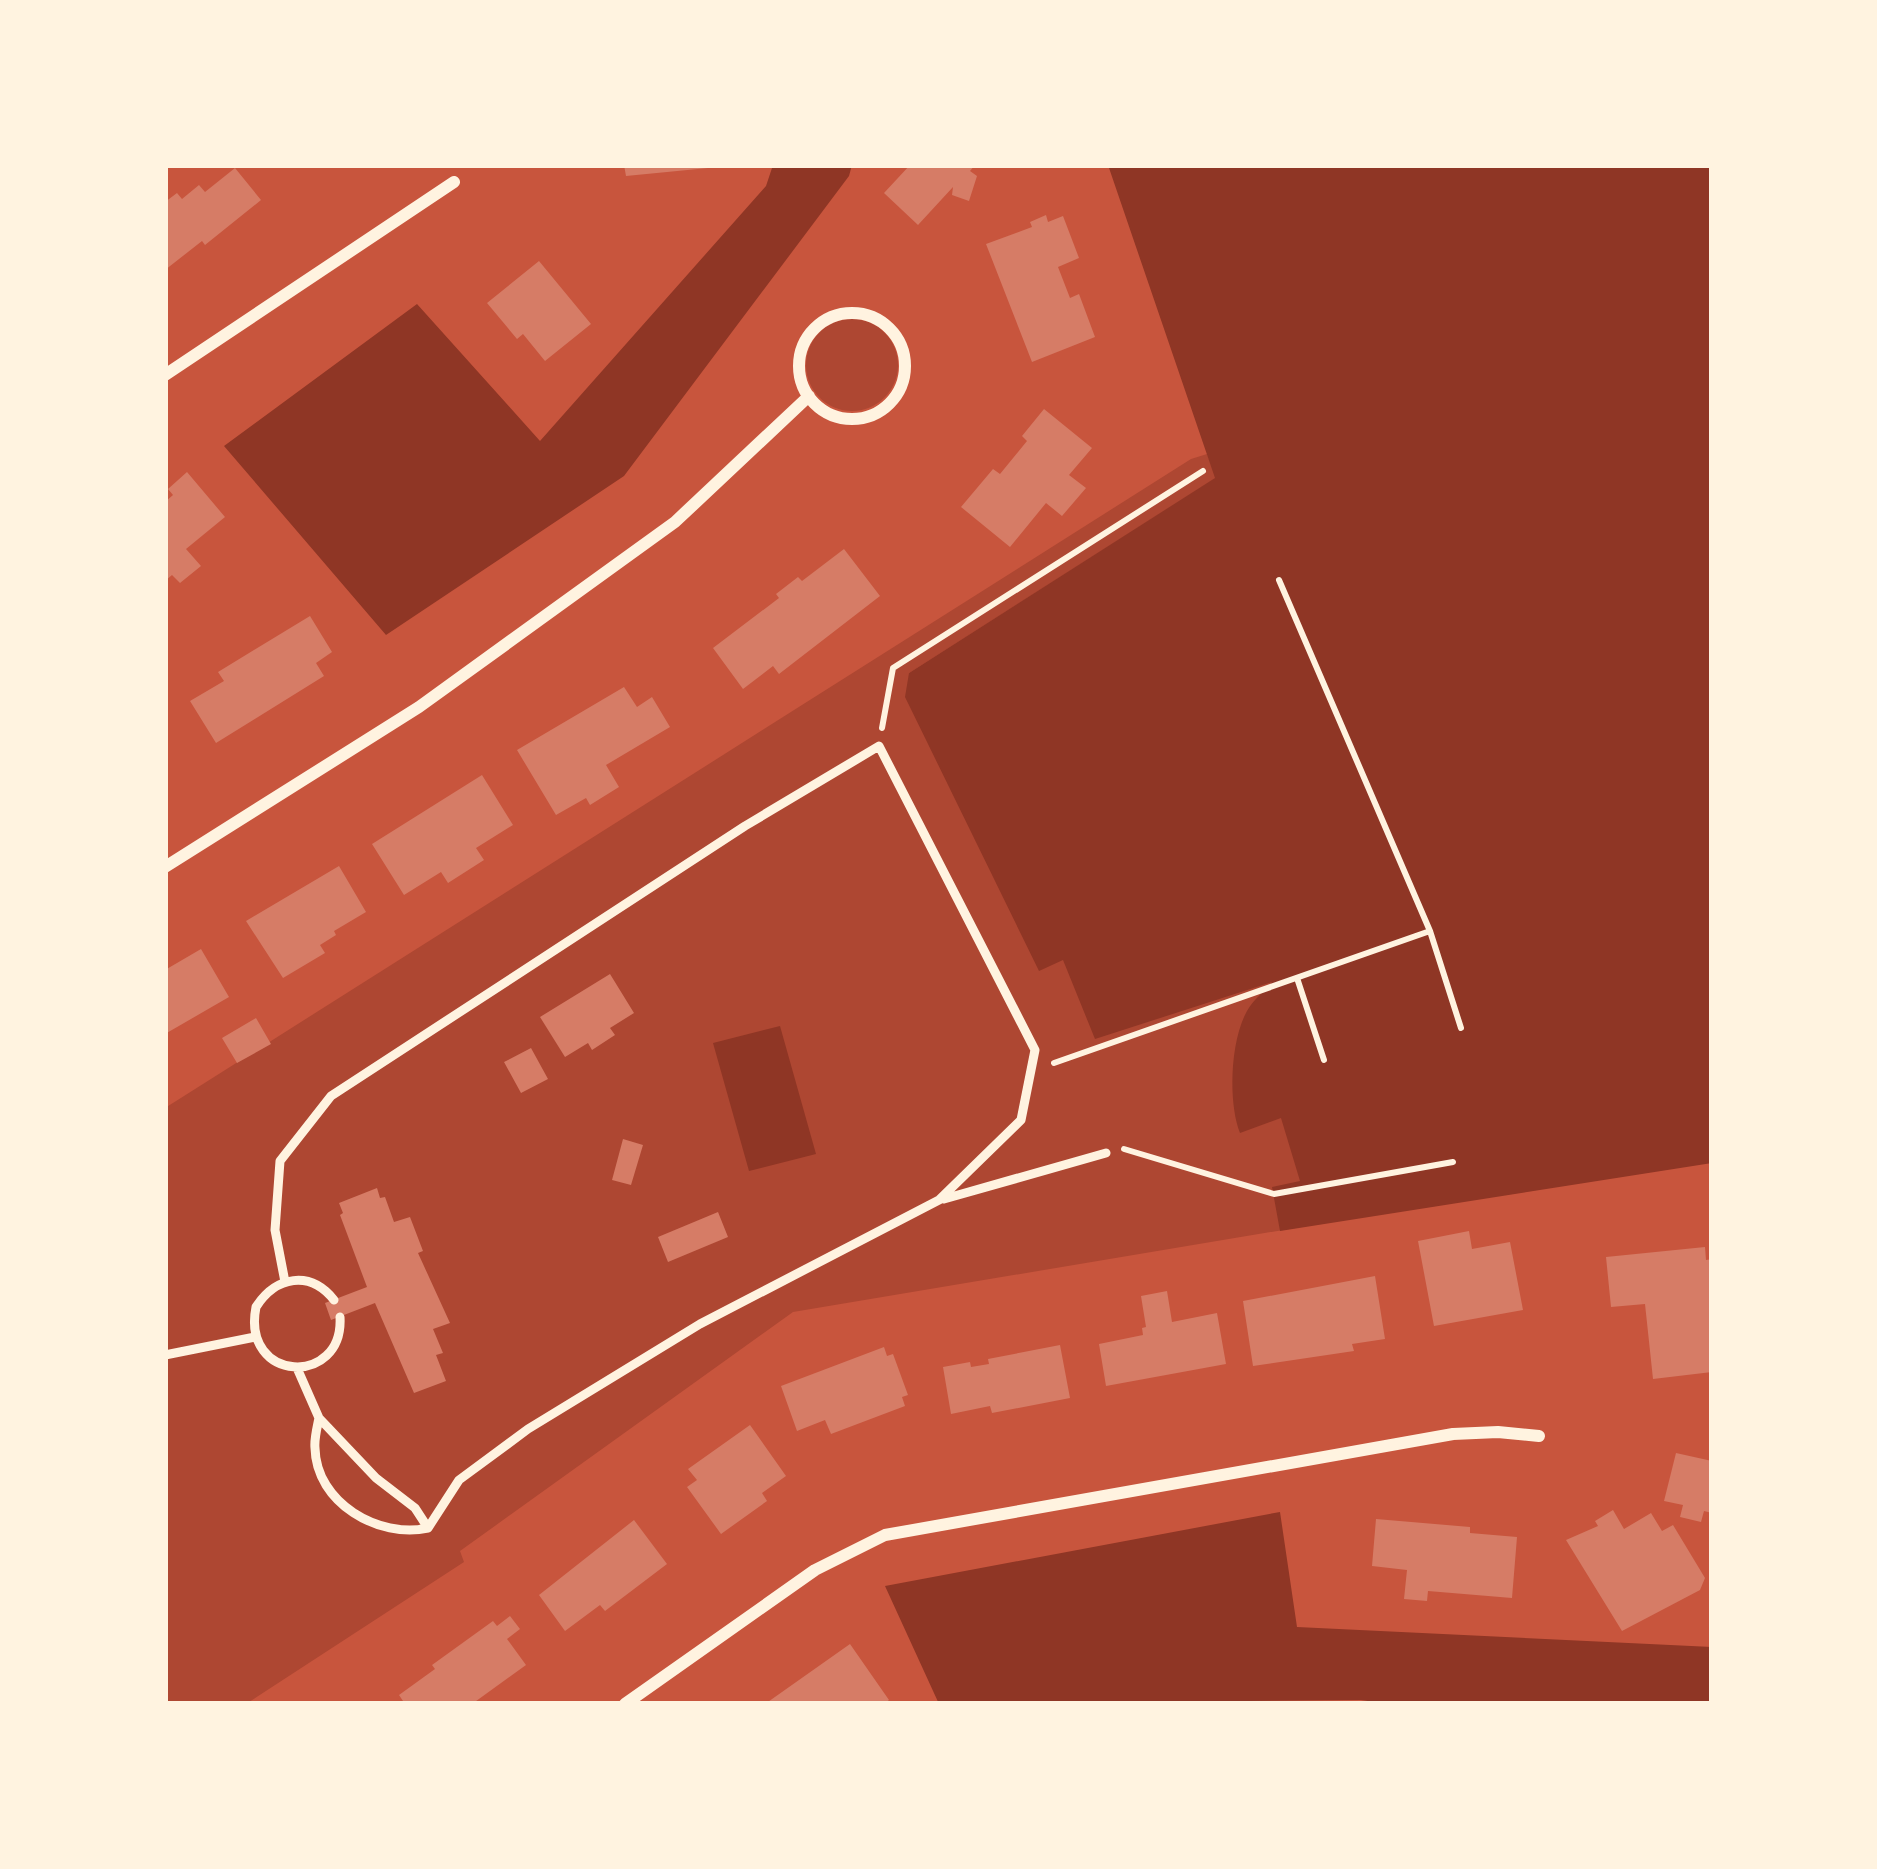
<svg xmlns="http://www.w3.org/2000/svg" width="1877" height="1869" font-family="Spectral,serif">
  <rect width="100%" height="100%" fill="#c8553d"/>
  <path fill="#ae4732" d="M806 365a46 46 0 1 1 92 0a46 46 0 1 1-92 0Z
    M1207 454 1216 478 909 673 1040 970 1063 959 1275 980 1337 1221 793 1312 460 1551 464 1562 246 1704H165V1108L1191 459Z"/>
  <path fill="#8f3625" d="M773 165H852L849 176 624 476 386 635 224 446 417 304 540 441 766 186Z
    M1108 165H1712V1163L1280 1231 1272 1187 1300 1181 1281 1118 1240 1133C1228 1103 1230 1041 1247 1011 1253 1000 1265 991 1272 982L1095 1039 1063 960 1039 971 905 697 909 673 1215 478Z
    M780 1026 816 1154 749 1171 713 1043Z
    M1280 1512 1297 1627 1712 1647V1704H1388L1361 1700 939 1704 885 1586Z"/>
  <path fill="#d67c66" d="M624 165H708V168L626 176Z
    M910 165H975L970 171 977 176 969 201 952 195 953 187 918 225 884 193Z
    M235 168 261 200 205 245 202 241 165 270V202L177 193 182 199 199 185 205 192Z
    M1046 215 1048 222 1063 216 1079 258 1058 267 1070 298 1079 294 1095 337 1032 362 986 244 1032 227 1030 222Z
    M539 261 591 324 545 361 523 334 517 339 487 303Z
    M1044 409 1092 448 1069 475 1086 488 1062 516 1046 503 1010 547 961 507 993 469 1000 474 1027 441 1022 436Z
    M187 472 225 517 186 549 201 566 180 583 172 575 165 581V502L173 495 168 489Z
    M844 549 880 596 779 674 773 666 743 689 713 648 779 598 776 594 798 577 802 581Z
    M310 616 332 652 316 663 324 676 216 743 190 701 224 681 218 672Z
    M624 687 637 707 652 697 670 727 606 765 619 787 590 805 586 798 556 815 517 750Z
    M482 775 513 825 476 848 484 860 448 883 441 872 404 895 372 844Z
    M339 866 366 912 334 931 336 935 320 945 325 953 283 978 246 921Z
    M201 949 229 997 165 1034V970Z
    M610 974 634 1013 610 1028 615 1035 592 1050 588 1043 565 1057 540 1017Z
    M256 1018 271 1044 237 1063 222 1038Z
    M531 1048 548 1079 521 1093 504 1062Z
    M623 1139 643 1145 631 1185 612 1180Z
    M377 1188 380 1198 385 1197 394 1222 410 1217 423 1251 418 1253 450 1323 433 1329 443 1353 436 1355 446 1381 414 1393 375 1303 331 1320 325 1303 367 1287 340 1215 343 1213 339 1203Z
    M718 1212 728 1237 668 1262 658 1237Z
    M1469 1231 1472 1249 1510 1242 1523 1310 1434 1326 1418 1241Z
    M1705 1247 1706 1260 1712 1259V1372L1653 1379 1645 1304 1611 1307 1606 1257Z
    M1375 1276 1385 1339 1352 1344 1354 1351 1253 1366 1243 1301Z
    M1167 1291 1172 1322 1217 1313 1226 1364 1106 1386 1099 1344 1143 1335 1142 1328 1146 1327 1141 1296Z
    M1060 1345 1070 1398 992 1413 990 1406 951 1414 943 1367 970 1362 971 1367 989 1364 988 1359Z
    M884 1347 887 1356 893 1354 908 1395 902 1397 905 1406 831 1434 825 1420 797 1431 781 1386Z
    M750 1425 786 1476 762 1493 767 1501 721 1534 687 1487 697 1480 688 1469Z
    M1676 1453 1712 1461V1513L1704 1511 1701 1522 1680 1517 1683 1505 1664 1501Z
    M1613 1510 1624 1529 1651 1513 1662 1531 1673 1525 1705 1578 1700 1590 1622 1631 1566 1540 1598 1526 1595 1521Z
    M1376 1519 1470 1527V1533L1517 1537 1512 1598 1428 1591 1427 1601 1404 1599 1407 1570 1372 1566Z
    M634 1520 667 1564 605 1611 600 1605 565 1631 539 1595Z
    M510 1616 520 1629 507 1639 526 1665 472 1704H405L399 1695 435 1669 432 1665 493 1621 497 1626Z
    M850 1644 889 1700 884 1704H765Z"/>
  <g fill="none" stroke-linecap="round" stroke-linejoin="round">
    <path stroke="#fff3e0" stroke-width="6" d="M1279 580 1430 931 1461 1028
      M882 728 893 668 1203 471
      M1297 978 1324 1060
      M1054 1063 1430 931
      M1124 1149 1274 1194 1453 1162"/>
    <path stroke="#fff3e0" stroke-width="9" d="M944 1199 1106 1153
      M285 1282 275 1230 280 1161 331 1096 745 826 879 746 1035 1050 1021 1120 939 1200 700 1324 528 1429 459 1480 428 1528C379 1539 316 1503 315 1448 314 1439 317 1428 319 1418
      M334 1300C310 1270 276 1276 256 1307 241 1383 344 1387 340 1317
      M165 1355 255 1337
      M297 1368 319 1418 376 1478 415 1508 428 1528"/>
    <path stroke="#fff3e0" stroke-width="12" d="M799 366a53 53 0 1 1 106 0a53 53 0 1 1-106 0Z
      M165 375 454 182
      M165 867 419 707 675 522 809 396
      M625 1704 815 1570 885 1535 1453 1434 1498 1432 1539 1436"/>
  </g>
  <rect width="1877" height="1869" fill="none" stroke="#fff3e0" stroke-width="336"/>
</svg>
